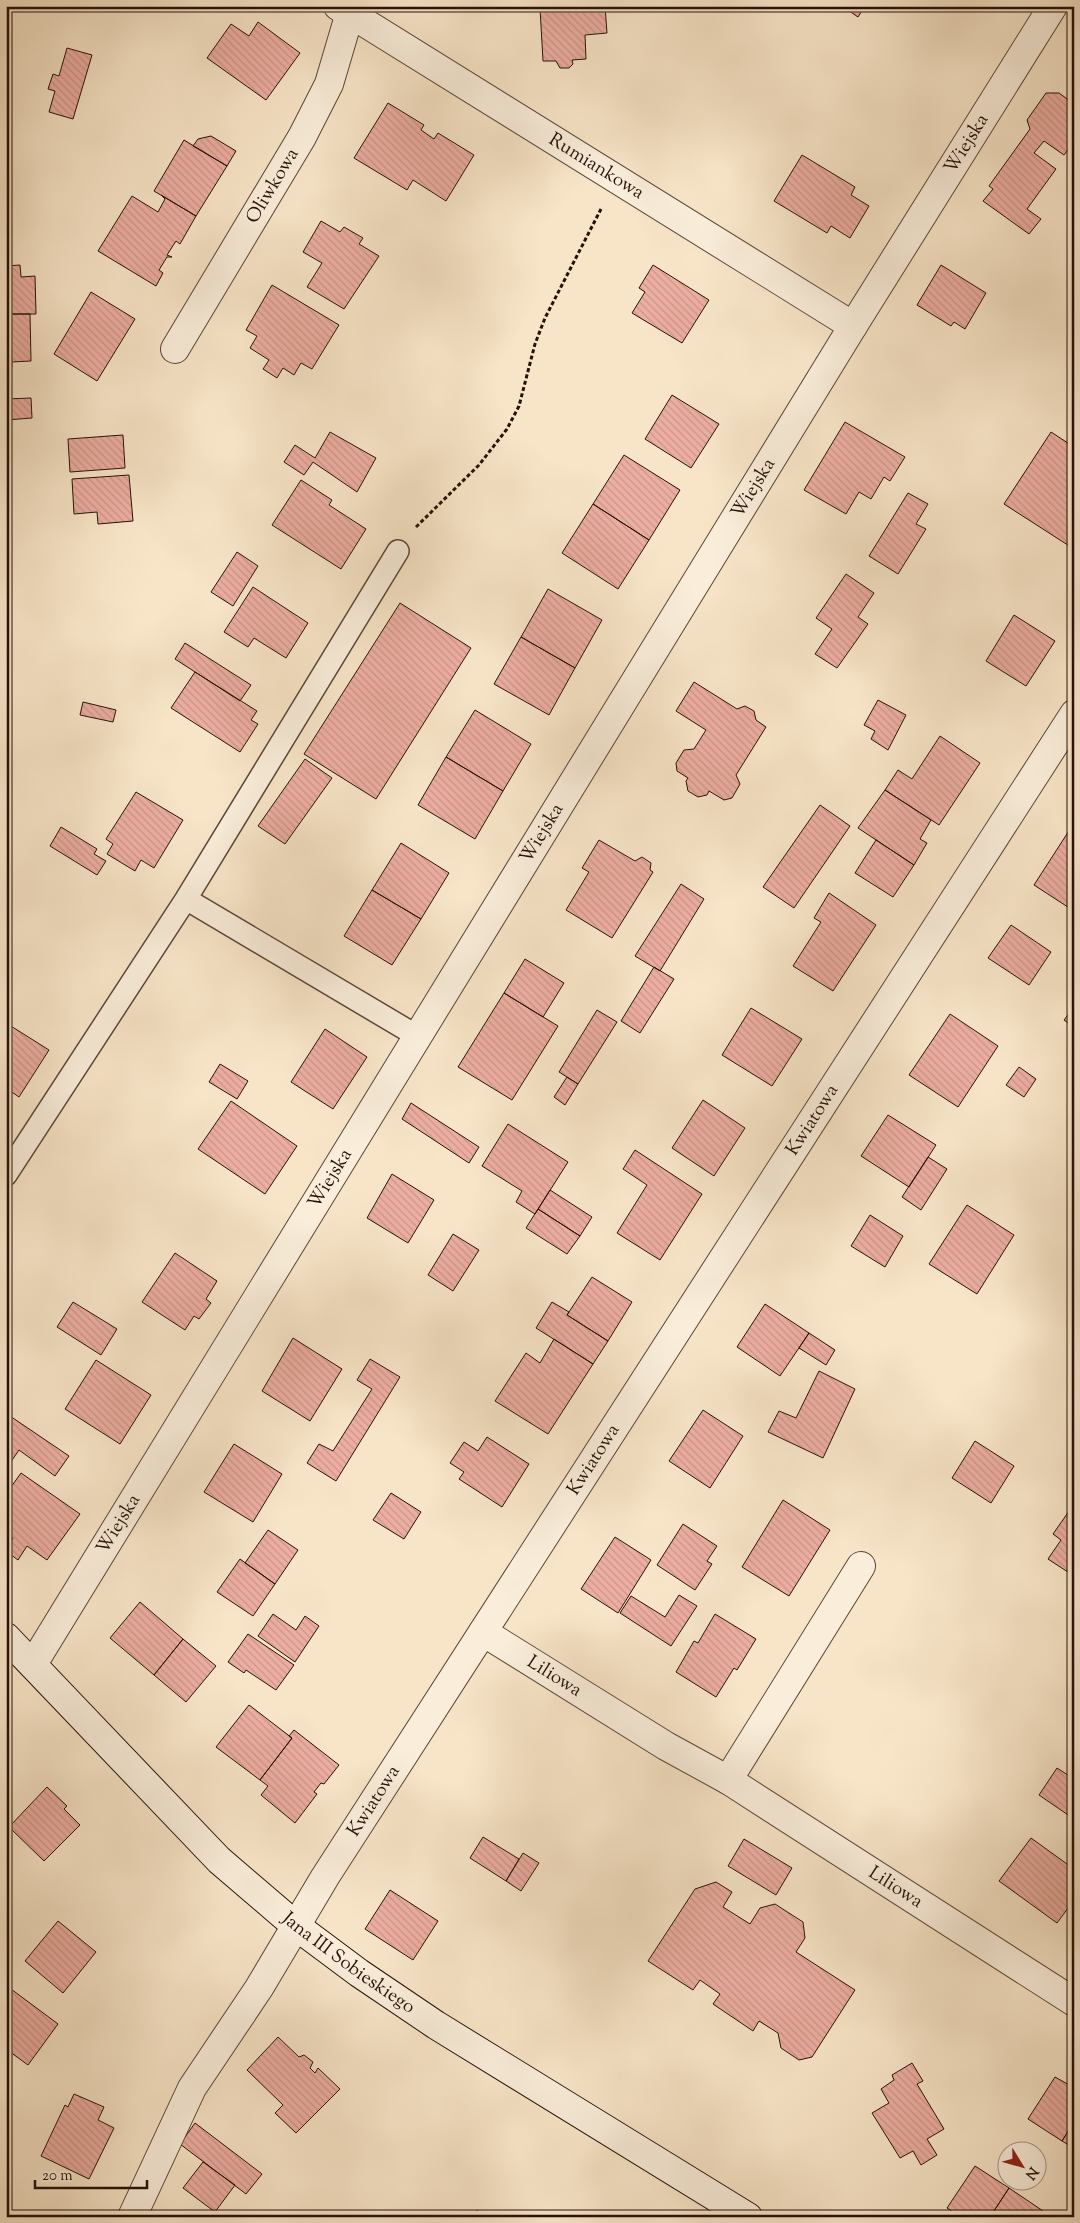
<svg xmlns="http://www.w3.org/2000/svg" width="1080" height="2223" font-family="'Sorts Mill Goudy',serif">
  <defs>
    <pattern id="building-back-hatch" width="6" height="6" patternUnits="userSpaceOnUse" patternTransform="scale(1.25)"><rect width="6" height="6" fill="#edaea2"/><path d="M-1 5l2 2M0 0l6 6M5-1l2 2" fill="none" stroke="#cb958a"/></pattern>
  </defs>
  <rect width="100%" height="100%" fill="#f8e5c8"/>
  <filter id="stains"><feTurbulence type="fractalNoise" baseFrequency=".004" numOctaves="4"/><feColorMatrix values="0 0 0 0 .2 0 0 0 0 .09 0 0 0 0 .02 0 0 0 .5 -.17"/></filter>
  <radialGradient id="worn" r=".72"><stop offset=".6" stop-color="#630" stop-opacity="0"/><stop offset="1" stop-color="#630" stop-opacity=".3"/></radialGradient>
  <path fill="url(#building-back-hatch)" stroke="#251109" d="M572 6H605L607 33 585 35 586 59 572 60 573 64 569 68H560L556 61H543L540 8Z
    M842 6H865L858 17Z
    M258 22 300 53 266 100 207 58 231 24 249 36Z
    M67 48 92 55 73 119 49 112 55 91 48 89 53 74 59 76Z
    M1046 93H1059L1074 104V142L1064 155 1044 141 1034 153 1056 169 1027 209 1041 219 1029 234 983 201 993 189 989 186 1030 129 1027 120Z
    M388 103 424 125 421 130 434 139 438 133 474 155 446 201 413 180 407 190 354 158Z
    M211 136 236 151 227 166 193 146 198 139Z
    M184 140 227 166 196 216 154 191Z
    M802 155 855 187 851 195 869 206 850 238 831 226 827 233 774 201Z
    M161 195 196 216 180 244 176 241 167 255 172 257H167L159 270 163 273 156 286 98 251 132 196 158 212 165 199Z
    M321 221 340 232 344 227 363 238 359 244 379 256 344 309 307 287 322 263 303 252Z
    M20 265 21 277 35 276 36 314H10L9 299H6V266Z
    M653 265 709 300 682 343 632 313 645 292 639 288Z
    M941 265 986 293 965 329 954 322 951 326 917 305Z
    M272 285 339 325 312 369 301 363 294 375 283 368 277 378 263 369 269 360 250 348 257 336 246 330Z
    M91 292 135 319 97 381 54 354Z
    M6 299H9L12 367H6Z
    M10 314H30L31 361 11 362Z
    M672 395 719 424 691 468 645 439Z
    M31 398 32 418 6 420V399Z
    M845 422 905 457 890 481 884 477 871 499 859 492 846 514 804 490Z
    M330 432 376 458 357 492 313 462 304 475 284 462 295 445 315 458Z
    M1051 432 1074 447V549L1004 504Z
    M123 435 125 468 70 472 68 439Z
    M624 455 680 490 649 540 593 504Z
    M129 475 133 521 98 524 97 512 74 514 72 479Z
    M301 480 332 500 329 505 366 529 341 569 272 525Z
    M908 493 928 504 916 524 926 529 898 574 869 556Z
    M593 504 649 540 618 589 562 553Z
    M237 552 258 566 233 606 211 592Z
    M846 574 874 593 858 617 868 624 837 668 815 654 832 629 816 618Z
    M253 587 308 623 286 658 254 638 248 647 224 632Z
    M548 589 602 620 575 668 521 637Z
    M400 603 471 648 376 799 304 754Z
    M1014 615 1055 641 1026 686 986 661Z
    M521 637 575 668 549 715 494 684Z
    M185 643 251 685 240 701 175 659Z
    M195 672 257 711 251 720 258 724 240 752 171 708Z
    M694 682 737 709 745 706 754 711 756 720 766 727 736 775 740 784 732 798 724 800 709 791 707 795 698 797 688 791 686 781 688 778 677 771 676 763 684 750 694 749 706 730 676 711Z
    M878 700 906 715 888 750 871 739 875 731 864 725Z
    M83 702 116 710 113 722 80 715Z
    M475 710 531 744 503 791 446 757Z
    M940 736 980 763 939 825 885 790 898 770 912 779Z
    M446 757 503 791 475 839 418 805Z
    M305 759 332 778 285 844 258 826Z
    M885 790 931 820 920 839 927 843 914 865 858 828Z
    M136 792 183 820 154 868 141 860 135 871 107 854 113 844 106 839Z
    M820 805 850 826 794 908 763 887Z
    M1074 823V911L1034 885Z
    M61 827 97 849 94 854 106 861 97 875 50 846Z
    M599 840 635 861 642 857 651 863 650 870 653 872 612 938 566 910 589 872 582 868Z
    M876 840 914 865 893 897 855 873Z
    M401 843 449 873 421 919 372 890Z
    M681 884 704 899 660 971 635 956Z
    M372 890 421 919 392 965 344 936Z
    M829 893 876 925 833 991 793 966 821 922 814 918Z
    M1011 925 1051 952 1029 985 988 958Z
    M525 959 564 983 543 1017 504 993Z
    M654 967 674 979 640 1033 621 1021Z
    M504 993 558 1026 512 1100 458 1067Z
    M1074 1007V1027L1064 1020Z
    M751 1008 802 1039 772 1086 722 1055Z
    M597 1010 617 1022 578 1084 559 1072Z
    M950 1014 998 1046 958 1107 909 1075Z
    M6 1023 49 1050 19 1097 6 1088Z
    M325 1029 367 1057 333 1109 291 1082Z
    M220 1064 248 1081 237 1099 209 1082Z
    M1019 1067 1036 1079 1024 1097 1006 1085Z
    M567 1077 578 1084 565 1105 554 1097Z
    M703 1100 745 1128 714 1176 672 1148Z
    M231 1101 297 1146 265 1194 198 1149Z
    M411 1103 479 1147 469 1163 402 1119Z
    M888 1115 936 1145 909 1187 861 1156Z
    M508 1124 568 1162 535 1214 516 1202 522 1191 482 1166Z
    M635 1150 702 1194 660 1260 617 1233 647 1185 623 1169Z
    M928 1157 947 1169 921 1210 902 1197Z
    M392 1174 434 1200 408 1243 367 1218Z
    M550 1190 592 1217 580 1236 538 1209Z
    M967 1205 1014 1235 977 1294 929 1264Z
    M538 1209 580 1236 567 1254 526 1228Z
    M870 1215 903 1236 885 1267 851 1246Z
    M453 1234 479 1250 453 1291 428 1275Z
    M175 1253 217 1281 206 1299 211 1303 199 1319 194 1316 185 1330 142 1302Z
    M592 1277 632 1302 608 1341 567 1315Z
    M73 1302 117 1329 101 1355 57 1327Z
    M552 1302 569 1312 567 1315 608 1341 593 1364 536 1328Z
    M765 1304 809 1333 780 1376 737 1347Z
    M809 1333 835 1350 826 1365 799 1348Z
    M293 1338 342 1369 310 1421 262 1391Z
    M554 1339 593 1364 548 1434 495 1401 526 1353 540 1363Z
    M370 1359 400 1377 336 1481 307 1463 319 1444 333 1451 372 1389 357 1380Z
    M96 1360 151 1395 120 1444 65 1409Z
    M819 1371 855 1389 823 1458 768 1432 779 1411 796 1418Z
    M703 1410 743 1436 710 1488 669 1461Z
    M7 1414 69 1456 55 1476 19 1450 6 1469Z
    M487 1437 529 1464 502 1507 459 1479 464 1472 450 1463 464 1442 478 1451Z
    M975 1441 1014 1466 991 1503 952 1478Z
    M234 1444 282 1474 253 1522 204 1492Z
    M21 1473 80 1514 47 1560 27 1546 18 1560 6 1551 13 1538 6 1533V1494Z
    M391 1493 421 1512 404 1539 373 1520Z
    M783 1500 830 1530 789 1596 742 1567Z
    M1074 1504V1576L1048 1559 1061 1540 1053 1534Z
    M683 1524 717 1546 707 1561 712 1564 695 1590 657 1565Z
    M268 1530 298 1550 275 1584 245 1563Z
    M615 1537 651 1560 618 1613 581 1589Z
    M240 1559 275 1584 253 1616 217 1592Z
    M679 1595 697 1606 671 1646 620 1613 631 1596 665 1617Z
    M140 1602 183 1639 154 1675 110 1638Z
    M273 1614 296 1630 305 1616 319 1626 295 1662 258 1636Z
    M715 1614 756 1639 737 1670 734 1668 716 1697 676 1672 694 1641 698 1643Z
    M248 1634 294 1665 276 1690 246 1670 244 1673 228 1662Z
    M183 1639 216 1666 186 1702 154 1675Z
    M249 1705 292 1738 260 1780 216 1747Z
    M294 1730 339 1765 324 1784 321 1783 314 1792 317 1794 295 1823 261 1795 268 1786 260 1780 292 1738 289 1736Z
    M1057 1768 1071 1777 1074 1773V1819L1039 1795Z
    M47 1787 67 1806 64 1809 80 1825 44 1861 9 1827Z
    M483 1837 519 1859 506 1881 470 1858Z
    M1031 1838 1074 1869V1900L1057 1923 999 1881Z
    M744 1839 792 1868 776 1895 728 1866Z
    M523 1853 539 1863 521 1891 506 1881Z
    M716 1882 732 1892 723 1907 750 1924 760 1908 775 1904 803 1922 805 1938 796 1952 855 1990 812 2057 799 2060 781 2048 778 2033 759 2021 753 2031 713 2004 720 1994 700 1980 693 1990 648 1961 695 1889Z
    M390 1890 438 1921 413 1960 365 1929Z
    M58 1921 96 1952 63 1993 25 1961Z
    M11 1989 58 2024 28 2065 6 2049V1996Z
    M278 2037 299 2057 304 2055 313 2062 310 2068 315 2073 318 2068 340 2089 296 2133 275 2113 283 2105 247 2070Z
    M912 2063 923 2081 917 2084 944 2129 927 2139 937 2155 921 2165 913 2151 900 2158 872 2113 889 2103 881 2089 894 2080 892 2075Z
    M1055 2077 1071 2086 1074 2082V2122L1062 2141 1028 2119Z
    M74 2094 104 2107 98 2120 114 2128 89 2179 41 2156 65 2105 68 2107Z
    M1074 2122V2148L1062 2141Z
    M195 2123 262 2174 246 2194 180 2144Z
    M203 2162 235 2185 215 2212 183 2188Z
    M975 2166 1009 2188 990 2217H960L947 2208Z
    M1009 2188 1052 2217H990Z
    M477 2210 486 2217H473Z"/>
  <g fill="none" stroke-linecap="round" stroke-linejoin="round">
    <g stroke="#5a4639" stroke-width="24">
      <path id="lane" d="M186 899 417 1036
        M6 1175 186 899 398 551"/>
    </g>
    <g stroke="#5a4639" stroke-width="30">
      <g id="street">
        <path id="s1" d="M338 6 853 326"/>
        <path id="s2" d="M175 349 302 137 329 84 352 6"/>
        <path id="s3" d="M483 1632 666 1746 728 1780 861 1566"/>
        <path id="s4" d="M33 1664 853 326 1053 6"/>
        <path id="s5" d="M728 1780 1074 2002"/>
        <path id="s6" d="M132 2217 192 2088 259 1988 325 1877 1074 714"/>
      </g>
    </g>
    <g stroke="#251109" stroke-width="30">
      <g id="secondary">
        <path id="s7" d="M6 1637 219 1860 296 1926 359 1973 436 2025 748 2217"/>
      </g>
    </g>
    <path stroke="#251109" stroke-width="3" stroke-dasharray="4 2.5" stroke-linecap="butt" d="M416 527 479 465 507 429 519 406 535 344 545 318 601 209"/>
    <use href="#lane" stroke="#faeedb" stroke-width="21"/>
    <use href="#street" stroke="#faeedb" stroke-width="28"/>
    <use href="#secondary" stroke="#faeedb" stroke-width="28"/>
  </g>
  <g text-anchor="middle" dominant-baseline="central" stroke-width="4" stroke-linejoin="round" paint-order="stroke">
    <g font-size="19" fill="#251109" stroke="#faeedb">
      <text stroke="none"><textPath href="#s4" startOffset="1784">Wiejska</textPath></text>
      <text stroke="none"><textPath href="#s1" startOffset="304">Rumiankowa</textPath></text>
      <text stroke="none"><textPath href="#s2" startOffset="190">Oliwkowa</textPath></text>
      <text stroke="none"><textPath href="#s4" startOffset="1379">Wiejska</textPath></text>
      <text stroke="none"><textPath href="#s4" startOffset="974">Wiejska</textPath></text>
      <text stroke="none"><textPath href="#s6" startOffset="1292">Kwiatowa</textPath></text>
      <text stroke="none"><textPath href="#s4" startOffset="569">Wiejska</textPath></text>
      <text stroke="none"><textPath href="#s6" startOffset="888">Kwiatowa</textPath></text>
      <text stroke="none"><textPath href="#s4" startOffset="164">Wiejska</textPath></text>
      <text stroke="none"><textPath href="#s3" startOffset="84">Liliowa</textPath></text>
      <text stroke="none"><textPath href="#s6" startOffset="482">Kwiatowa</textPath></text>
      <text stroke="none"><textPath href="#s5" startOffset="199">Liliowa</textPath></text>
      <text stroke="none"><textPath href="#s7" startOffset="474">Jana III Sobieskiego</textPath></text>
    </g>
  </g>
  <rect width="1080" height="2223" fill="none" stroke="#f8e5c8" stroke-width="25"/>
  <rect x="8" y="8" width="1065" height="2208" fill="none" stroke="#251109" stroke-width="2.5"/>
  <rect x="12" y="12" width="1055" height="2198" fill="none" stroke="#251109"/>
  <g transform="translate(1022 2166) rotate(127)"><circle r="24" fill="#faeedb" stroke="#a59687"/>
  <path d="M0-4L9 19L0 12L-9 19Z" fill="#8f2418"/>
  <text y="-8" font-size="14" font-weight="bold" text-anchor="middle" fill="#251109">N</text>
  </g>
  <path d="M35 2180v8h112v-8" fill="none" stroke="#251109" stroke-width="2.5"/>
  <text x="42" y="2180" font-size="15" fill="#251109" stroke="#faeedb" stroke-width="4" paint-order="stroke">20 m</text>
  <rect width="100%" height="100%" filter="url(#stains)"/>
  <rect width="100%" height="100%" fill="url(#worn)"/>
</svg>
